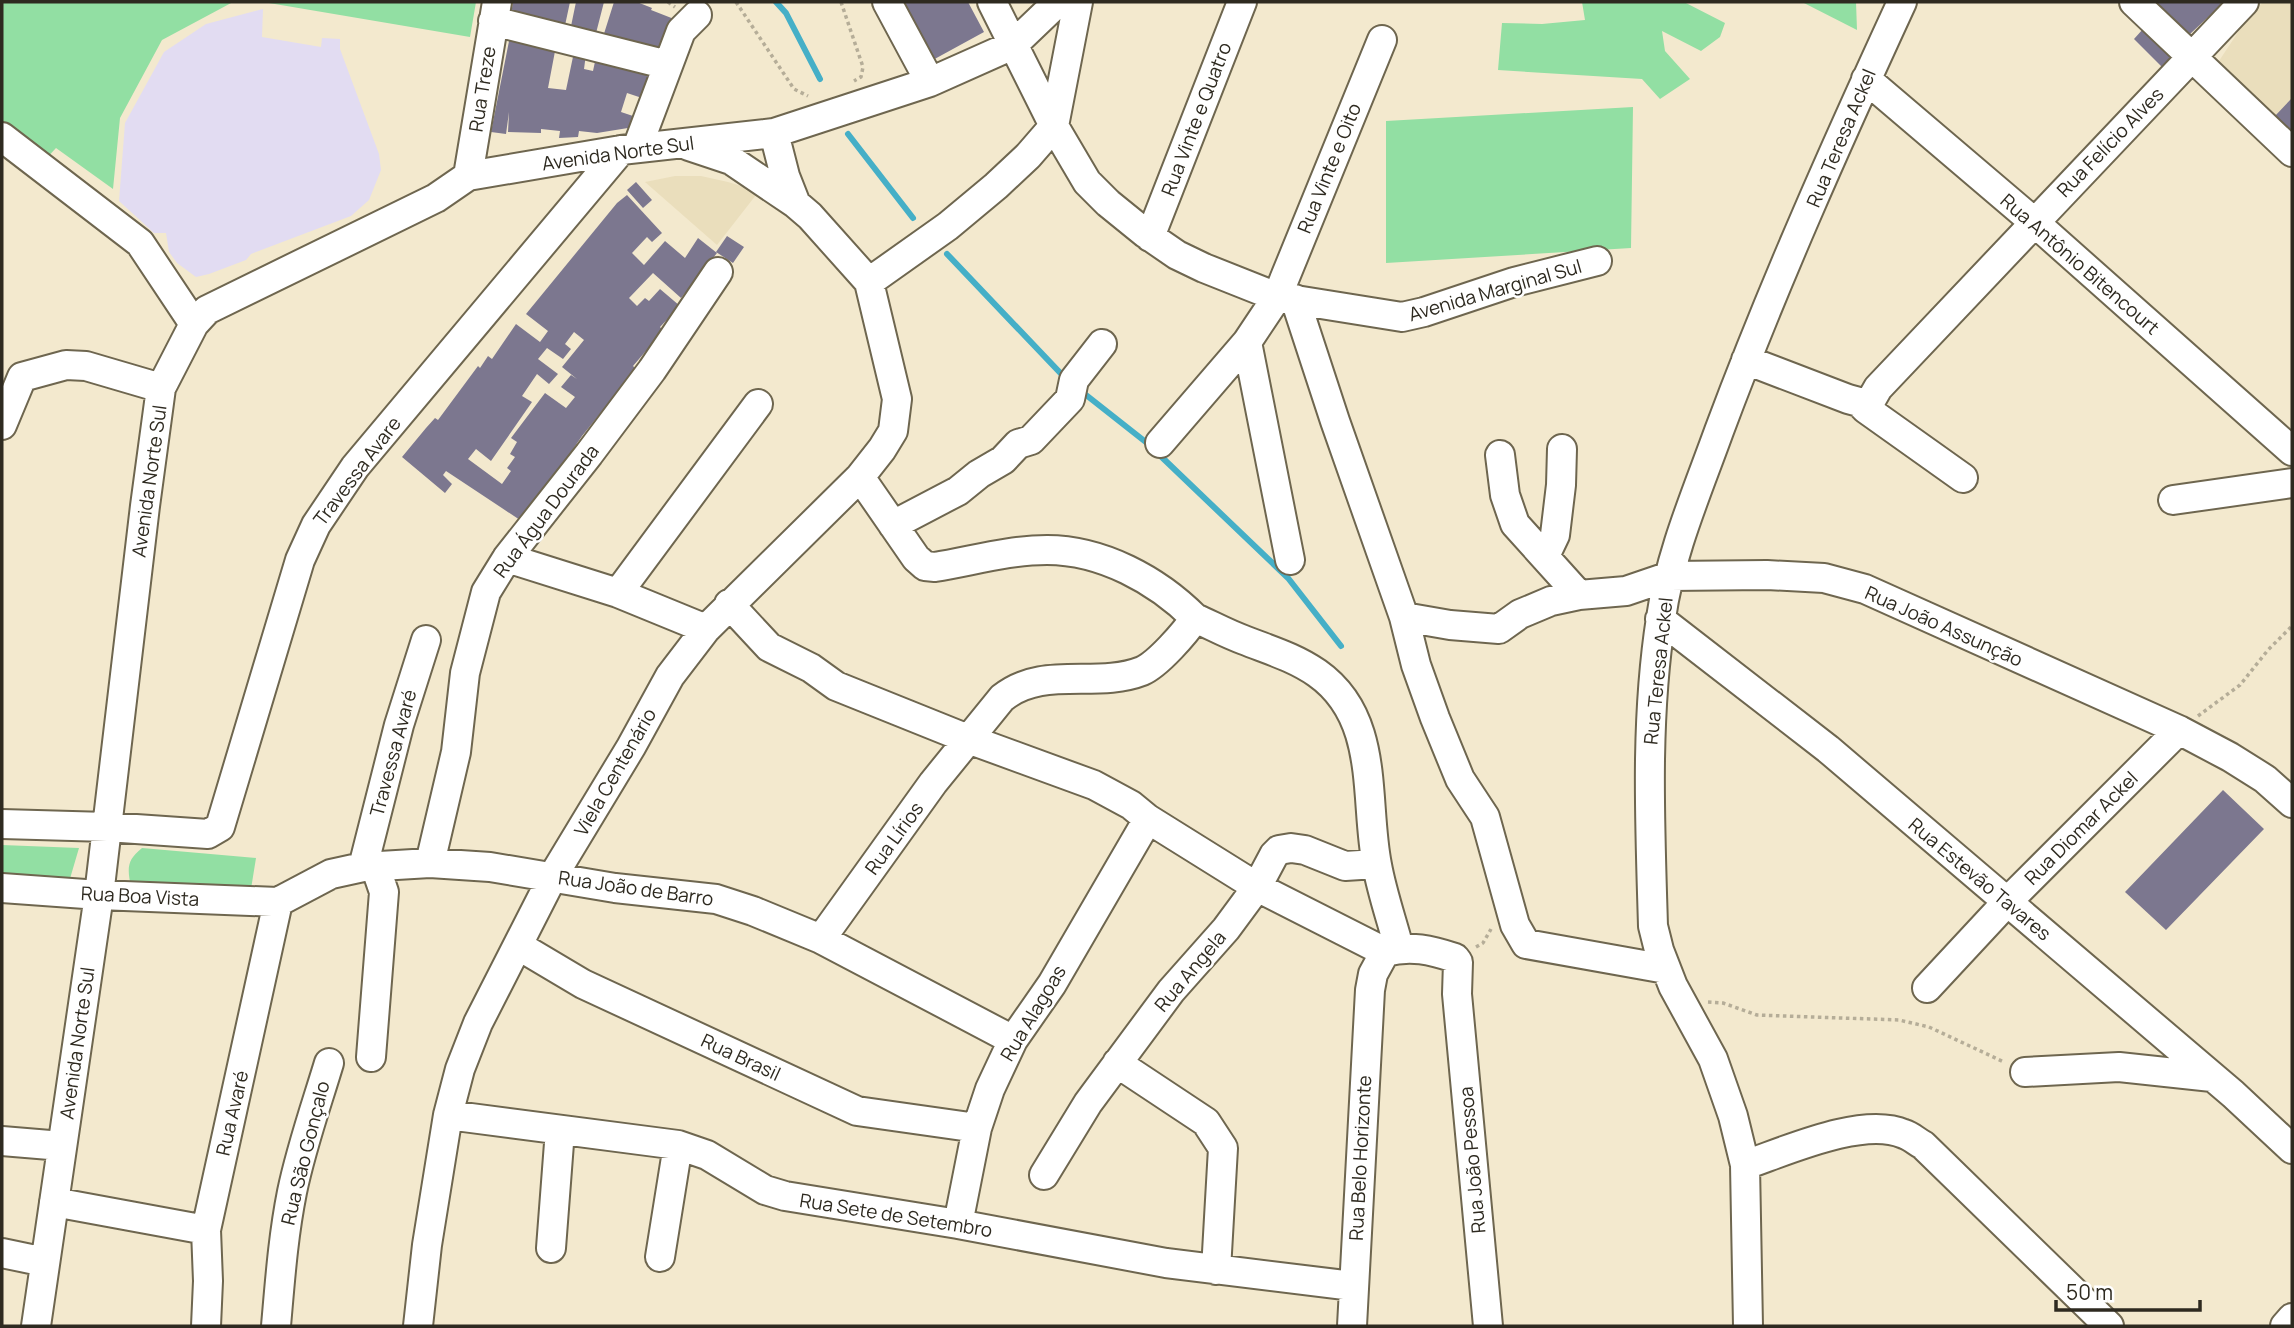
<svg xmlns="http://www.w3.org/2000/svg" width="2294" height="1328" font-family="Manrope,sans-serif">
  <rect width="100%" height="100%" fill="#f3e9ce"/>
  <path fill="#eadebc" d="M2263 2H2292V132L2219 61 2248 17Z
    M675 176H701L728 182 741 186 756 195 717 245 645 182Z"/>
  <path fill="#e2dcf2" d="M263 9 262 37 321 47 322 38 340 39V49L379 154 381 170 369 200 351 216 251 254 246 260 209 274 196 277 177 263 169 252 166 233H154L119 201 125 123 164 52 206 24Z"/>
  <path fill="#92dfa3" d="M2 2H233L162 40 120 118 113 189 56 148 43 162 2 131Z
    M263 2H476L470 37Z
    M1582 2H1684L1725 23 1720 37 1701 51 1662 31 1665 51 1690 79 1660 99 1642 79 1498 70 1502 23 1542 24 1585 20Z
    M1802 2H1856L1857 30Z
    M1633 107 1631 248 1386 263V121Z
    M2 845 79 848 69 882 2 879Z
    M142 848 256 858 251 889 131 887C127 868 127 860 142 848Z"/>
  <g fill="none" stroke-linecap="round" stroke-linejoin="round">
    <path stroke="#45afc7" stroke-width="6" d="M776 2 786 13 820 79
      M848 134 913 218
      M947 254 1067 380
      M1081 391 1147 443 1288 578 1341 646"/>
  </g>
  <path fill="#7c778f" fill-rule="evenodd" d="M513 2H570L564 30 510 20Z
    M576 2H604L595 37 570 31Z
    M614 2H637L652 8 651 10 674 19 659 57 602 40Z
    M898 2H968L984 32 931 61Z
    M2154 2H2224L2189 35Z
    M2143 29 2176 62 2167 72 2134 39Z
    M510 36 556 46 548 88 566 90 574 52 586 54 584 69 593 71 596 57 654 71 645 99 627 93 621 112 636 117 628 128 597 133 579 131 578 137 559 138 560 131 541 129V133L508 132 509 112 506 134 491 132Z
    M2292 98V132L2275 116Z
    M636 182 652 200 643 208 627 190Z
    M627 195 662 233 652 242 647 237 632 253 644 265 665 241 685 258 698 238 717 253 681 298 653 273 629 298 637 306 645 298 649 301 660 289 680 306 660 327 663 331 633 366 636 369 582 436 523 522 446 471 443 475 452 484 445 493 402 457 426 428 435 418 438 420 478 366 480 368 488 356 492 359 516 324 540 342 548 331 526 314 617 203ZM574 332 584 340 562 367 577 379 571 375 561 387 575 397 566 408 545 393 511 438 517 442 510 454 515 457 507 468 511 471 502 484 468 459 476 449 491 461 532 402 522 396 537 374 549 384 558 374 538 359 547 348 563 359 571 349 565 344Z
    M727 236 744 247 733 263 716 252Z
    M2223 790 2264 829 2166 930 2125 892Z"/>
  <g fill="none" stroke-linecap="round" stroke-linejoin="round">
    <g stroke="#6e664f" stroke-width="32">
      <path id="minor" d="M887 2 930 82
        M992 2 1054 126 1087 182 1108 203 1145 233 1177 255 1204 268 1277 297 1402 317 1424 312 1514 282 1597 261
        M2134 2 2292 152
        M493 21 668 65
        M1866 79 2034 222 2292 451
        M774 133 785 176 796 204
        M2 137 140 243 194 324
        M637 148 681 31 697 15
        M468 176 497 2
        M1150 237 1242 2
        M869 282 948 226 996 186 1028 156 1054 126 1078 2
        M1295 299 1335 421 1404 617 1416 665 1435 718 1460 779 1485 817 1515 925 1526 944 1666 969
        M1247 342 1290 560
        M1746 360 1848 399 1859 402 1866 409 1878 388 2244 2
        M22 377 66 365 86 366 161 388
        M1866 409 1963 478
        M2 425 22 377
        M1160 443 1247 342 1277 297 1382 40
        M1500 455 1505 495 1515 524 1579 595
        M860 477 916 558 925 566 935 567C972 561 1009 550 1047 550 1102 550 1157 580 1195 618
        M2173 500 2292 483
        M893 525 958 491 979 474 1003 460 1018 444 1031 440 1070 399 1074 380 1102 344
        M1545 556 1555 535 1561 485 1562 449
        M507 558 618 593 706 629
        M618 593 758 404
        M729 604 769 647 811 668 836 686 968 739 1094 785 1131 805 1148 819 1257 887 1385 952
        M1404 617 1450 625 1499 629 1520 614 1551 601 1579 595 1626 591 1670 576 1767 575 1824 578 1865 589 2179 730 2230 757 2265 779 2292 803
        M1660 619 1828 749 2233 1094 2292 1149
        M2 824 107 827 208 834 220 827 300 560 316 525 355 467 621 150
        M430 863 456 752 465 673 486 592 507 558 589 454 652 370 718 272
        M363 867 399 725 426 640
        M2 888 99 895 278 902 331 874 363 867 430 863 490 867 615 888 716 899 753 911 821 939 1013 1040
        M821 939 933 783 1002 698C1043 665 1096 689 1142 671 1158 664 1185 633 1195 618 1211 625 1227 634 1244 640 1269 650 1294 657 1317 673 1381 718 1364 800 1377 865 1382 893 1392 921 1399 948
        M519 946 583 984 857 1111 977 1128
        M1927 988 2007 902 2179 730
        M371 1057 384 892 375 866
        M1117 1063 1206 1122 1223 1148 1216 1270
        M2025 1072 2119 1067 2212 1077
        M448 1115 678 1145 707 1155 765 1190 785 1196 958 1224 1166 1263 1353 1286
        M2 1141 62 1146
        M1745 1165C1786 1151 1863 1116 1904 1134 1911 1136 1917 1142 1923 1145L2109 1326
        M1044 1175 1088 1103 1171 991 1226 929 1257 887 1274 855 1279 850 1291 848 1305 850 1345 866 1376 864
        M54 1202 206 1230
        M958 1224 977 1128 990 1089 1013 1040 1052 984 1148 819
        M551 1248 560 1130
        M2 1253 45 1262
        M660 1257 678 1145
        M36 1326 99 895 145 506 161 388 194 324 207 310 436 198 468 176 621 150 774 133 930 82 1013 45 1058 2
        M206 1326 208 1281 206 1230 278 902
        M276 1326C280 1281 283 1237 292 1192 301 1148 316 1106 329 1063
        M418 1326 427 1245 448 1115 460 1069 478 1023 553 876 631 747 670 676 706 629 860 477 882 449 893 431 897 399 869 282 810 216 796 204 731 160 689 146
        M1352 1326 1370 990 1373 974 1385 952C1411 945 1431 950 1455 958L1458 962 1457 994 1488 1326
        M1748 1326 1745 1165 1733 1116 1713 1059 1673 986 1659 950 1653 926C1650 823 1645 720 1661 618 1670 554 1697 492 1719 431 1773 286 1837 143 1902 2
        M2285 1326 2292 1318"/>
    </g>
    <path stroke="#b5ad98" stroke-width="3.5" stroke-dasharray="3.5 3.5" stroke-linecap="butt" d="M668 2 675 7
      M736 2 794 89 808 96
      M841 2 863 67 861 77 854 81
      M2198 716 2240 685 2268 650 2292 626
      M1476 947 1483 943 1491 929
      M1708 1002 1723 1003 1757 1015 1899 1020 1929 1027 2004 1062"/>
    <use href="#minor" stroke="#fff" stroke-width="28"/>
  </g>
  <g text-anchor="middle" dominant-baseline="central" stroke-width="5" stroke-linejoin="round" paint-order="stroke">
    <g font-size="19" fill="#2e2a20" stroke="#fff">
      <text transform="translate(482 89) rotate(-81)">Rua Treze</text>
      <text transform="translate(1196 119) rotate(-69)">Rua Vinte e Quatro</text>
      <text transform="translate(1841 138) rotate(-67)">Rua Teresa Ackel</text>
      <text transform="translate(2110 142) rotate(-46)">Rua Felício Alves</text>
      <text transform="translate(618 153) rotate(-8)">Avenida Norte Sul</text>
      <text transform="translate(1329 168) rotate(-68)">Rua Vinte e Oito</text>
      <text transform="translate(2080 264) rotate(41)">Rua Antônio Bitencourt</text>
      <text transform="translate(1495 290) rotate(-16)">Avenida Marginal Sul</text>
      <text transform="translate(357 471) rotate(-53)">Travessa Avare</text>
      <text transform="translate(149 481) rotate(-82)">Avenida Norte Sul</text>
      <text transform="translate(546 511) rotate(-53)">Rua Água Dourada</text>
      <text transform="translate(1944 626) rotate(24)">Rua João Assunção</text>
      <text transform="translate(1658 671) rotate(-84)">Rua Teresa Ackel</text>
      <text transform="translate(393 753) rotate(-75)">Travessa Avaré</text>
      <text transform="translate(615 772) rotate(-60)">Viela Centenário</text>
      <text transform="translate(2081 828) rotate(-45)">Rua Diomar Ackel</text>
      <text transform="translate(894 838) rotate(-54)">Rua Lírios</text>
      <text transform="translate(1980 879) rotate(40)">Rua Estevão Tavares</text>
      <text transform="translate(636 888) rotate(8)">Rua João de Barro</text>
      <text transform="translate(140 896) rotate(3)">Rua Boa Vista</text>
      <text transform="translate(1190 971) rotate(-50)">Rua Angela</text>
      <text transform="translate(1033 1013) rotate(-59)">Rua Alagoas</text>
      <text transform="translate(77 1043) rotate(-82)">Avenida Norte Sul</text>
      <text transform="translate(741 1057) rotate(25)">Rua Brasil</text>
      <text transform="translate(232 1113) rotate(-77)">Rua Avaré</text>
      <text transform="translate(305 1153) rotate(-76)">Rua São Gonçalo</text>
      <text transform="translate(1360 1158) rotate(-87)">Rua Belo Horizonte</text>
      <text transform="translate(1472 1160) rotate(-95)">Rua João Pessoa</text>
      <text transform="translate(896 1215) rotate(9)">Rua Sete de Setembro</text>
    </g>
  </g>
  <rect width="2294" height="1328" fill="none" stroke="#2e2a20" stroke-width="7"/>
  <path d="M2056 1300v10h144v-10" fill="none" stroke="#2e2a20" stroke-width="3.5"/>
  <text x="2066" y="1300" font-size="21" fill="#2e2a20" stroke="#ffffff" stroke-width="5" paint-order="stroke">50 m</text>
</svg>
